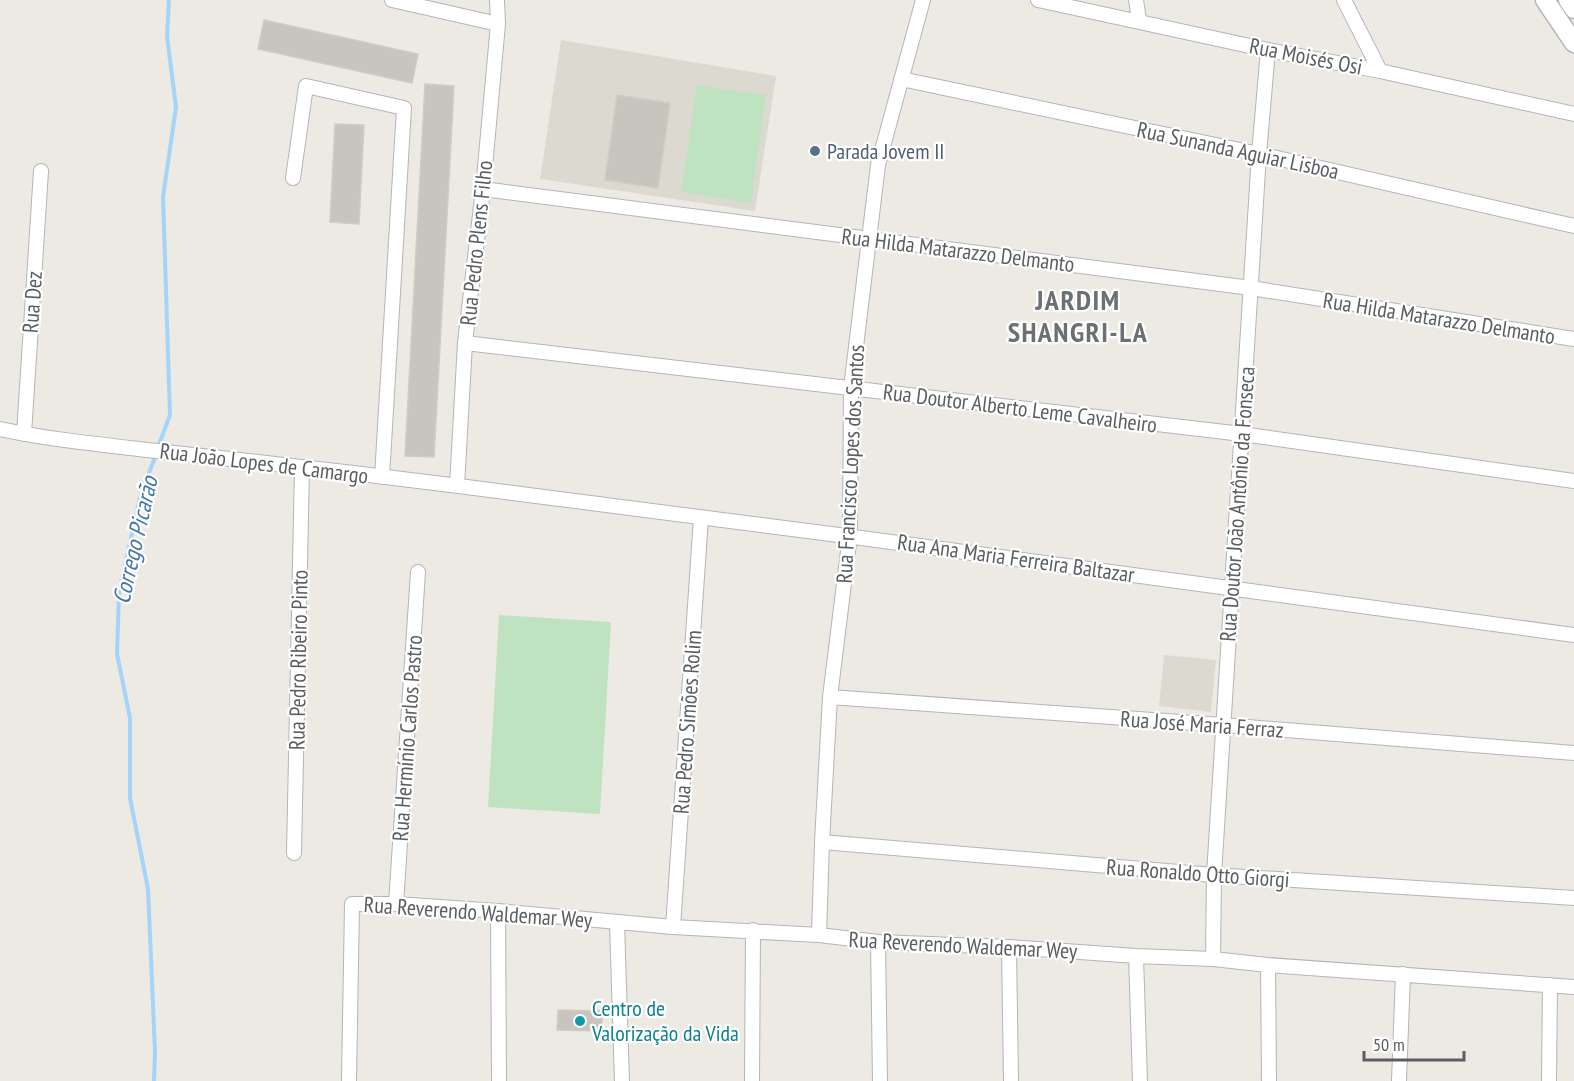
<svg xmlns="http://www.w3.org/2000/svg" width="1574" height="1081" font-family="'PT Sans Narrow',sans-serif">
  <rect width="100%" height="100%" fill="#eceae2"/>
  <path fill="#dcd9d0" d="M561 40 776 76 755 211 540 179Z
    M1164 655 1216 660 1211 712 1159 706Z"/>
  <path fill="#bfe3c0" d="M697 85 766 95 751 203 681 192Z
    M499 615 611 622 600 814 488 807Z"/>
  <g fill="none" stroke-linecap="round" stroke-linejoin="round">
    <path stroke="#a4d4fa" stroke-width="4" d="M158 447 170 415 163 197 176 107 167 36 169 0
      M154 1081 155 1052 148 889 130 798V718L117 654 119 592 140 498 156 454"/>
  </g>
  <path fill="#c8c5bf" stroke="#d1ccc1" stroke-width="1.5" d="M264 20 418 54 412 83 258 49Z
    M425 84 454 86 434 457 405 456Z
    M617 95 670 103 658 188 605 180Z
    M335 124 364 125 359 224 330 222Z
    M558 1010 602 1011V1031L557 1030Z"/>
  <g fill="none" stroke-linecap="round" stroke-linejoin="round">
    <g stroke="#b3b5b9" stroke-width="16">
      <path id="street" d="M392 0 498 24
        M1038 0 1268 50 1380 71 1574 114
        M1136 0 1139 20
        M1344 0 1380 71
        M901 79 1259 154 1574 226
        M293 178 306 86 404 108 382 477
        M483 189 1251 288 1574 339
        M465 343 1242 434 1574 481
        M0 429C57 441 116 446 174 453 269 463 364 474 459 486 831 533 1203 583 1574 635
        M24 434 41 171
        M457 486 465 343 483 189 498 24 497 0
        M830 697 1223 725 1574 753
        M822 842 1214 875 1574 898
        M294 853 302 467
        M396 904 418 572
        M498 911 499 1081
        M617 922 622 1081
        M673 927 701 518
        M819 935 822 842 830 697 850 535 851 388 878 165 923 0
        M878 942 880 1081
        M1009 947 1011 1081
        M1136 956 1140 1081
        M1213 959 1214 875 1259 154 1268 50
        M1268 965 1269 1081
        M349 1081 352 904H396L498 911 673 927 819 935 878 942 1009 947 1136 956 1213 959 1268 965 1574 987
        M752 1081 753 930
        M1399 1081 1403 974
        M1549 1081 1550 985"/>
    </g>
    <g stroke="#b1b5b9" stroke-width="21">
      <path id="secondary" d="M1545 0 1574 43
        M1568 0 1574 9"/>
    </g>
    <use href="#street" stroke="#fff" stroke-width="14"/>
    <use href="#secondary" stroke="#fff" stroke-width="18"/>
  </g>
  <circle fill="#5c6f8a" stroke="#fff" stroke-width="2" cx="815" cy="151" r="6"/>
  <circle fill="#0f9aa8" stroke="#fff" stroke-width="2" cx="580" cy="1021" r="6"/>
  <g text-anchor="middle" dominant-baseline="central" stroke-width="4.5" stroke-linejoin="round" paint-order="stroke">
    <g font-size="22" fill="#5a5e62" stroke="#fff">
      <text transform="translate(1306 56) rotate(11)">Rua Moisés Osi</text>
      <text transform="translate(1238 150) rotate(12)">Rua Sunanda Aguiar Lisboa</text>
      <text transform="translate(476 243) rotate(-84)">Rua Pedro Plens Filho</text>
      <text transform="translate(958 250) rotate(7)">Rua Hilda Matarazzo Delmanto</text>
      <text transform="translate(32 302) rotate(-86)">Rua Dez</text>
      <text transform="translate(1439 318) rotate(9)">Rua Hilda Matarazzo Delmanto</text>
      <text transform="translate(1020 408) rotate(7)">Rua Doutor Alberto Leme Cavalheiro</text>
      <text transform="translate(264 463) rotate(7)">Rua João Lopes de Camargo</text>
      <text transform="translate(850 464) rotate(-87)">Rua Francisco Lopes dos Santos</text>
      <text transform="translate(1237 504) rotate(-86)">Rua Doutor João Antônio da Fonseca</text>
      <text transform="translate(1016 558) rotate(8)">Rua Ana Maria Ferreira Baltazar</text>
      <text transform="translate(298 660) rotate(-89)">Rua Pedro Ribeiro Pinto</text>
      <text transform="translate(687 722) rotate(-86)">Rua Pedro Simões Rolim</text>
      <text transform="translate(1202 724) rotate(4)">Rua José Maria Ferraz</text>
      <text transform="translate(407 738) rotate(-86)">Rua Hermínio Carlos Pastro</text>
      <text transform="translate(1198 873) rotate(4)">Rua Ronaldo Otto Giorgi</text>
      <text transform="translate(478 912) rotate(4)">Rua Reverendo Waldemar Wey</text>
      <text transform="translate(963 945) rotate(3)">Rua Reverendo Waldemar Wey</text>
    </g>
    <g font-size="22" fill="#4e5e75" stroke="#fff" text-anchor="start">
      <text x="827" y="151">Parada Jovem II</text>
    </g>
    <g font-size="22" fill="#0d838f" stroke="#fff" text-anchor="start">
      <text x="592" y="1008">Centro de<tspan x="592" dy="25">Valorização da Vida</tspan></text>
    </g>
    <g font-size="24" font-style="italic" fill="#4275ab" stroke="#fff">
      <text transform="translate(135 540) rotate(-77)">Corrego Picarão</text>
    </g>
    <g font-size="28" font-weight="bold" letter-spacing="1.5" fill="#6b7074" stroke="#fff">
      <text x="1078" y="299">JARDIM<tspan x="1078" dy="32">SHANGRI-LA</tspan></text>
    </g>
  </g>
  <path d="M1364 1051v9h100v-9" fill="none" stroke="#5a5e62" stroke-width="3"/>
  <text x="1373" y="1051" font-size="18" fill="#5a5e62" stroke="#ffffff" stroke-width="4.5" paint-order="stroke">50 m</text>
</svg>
